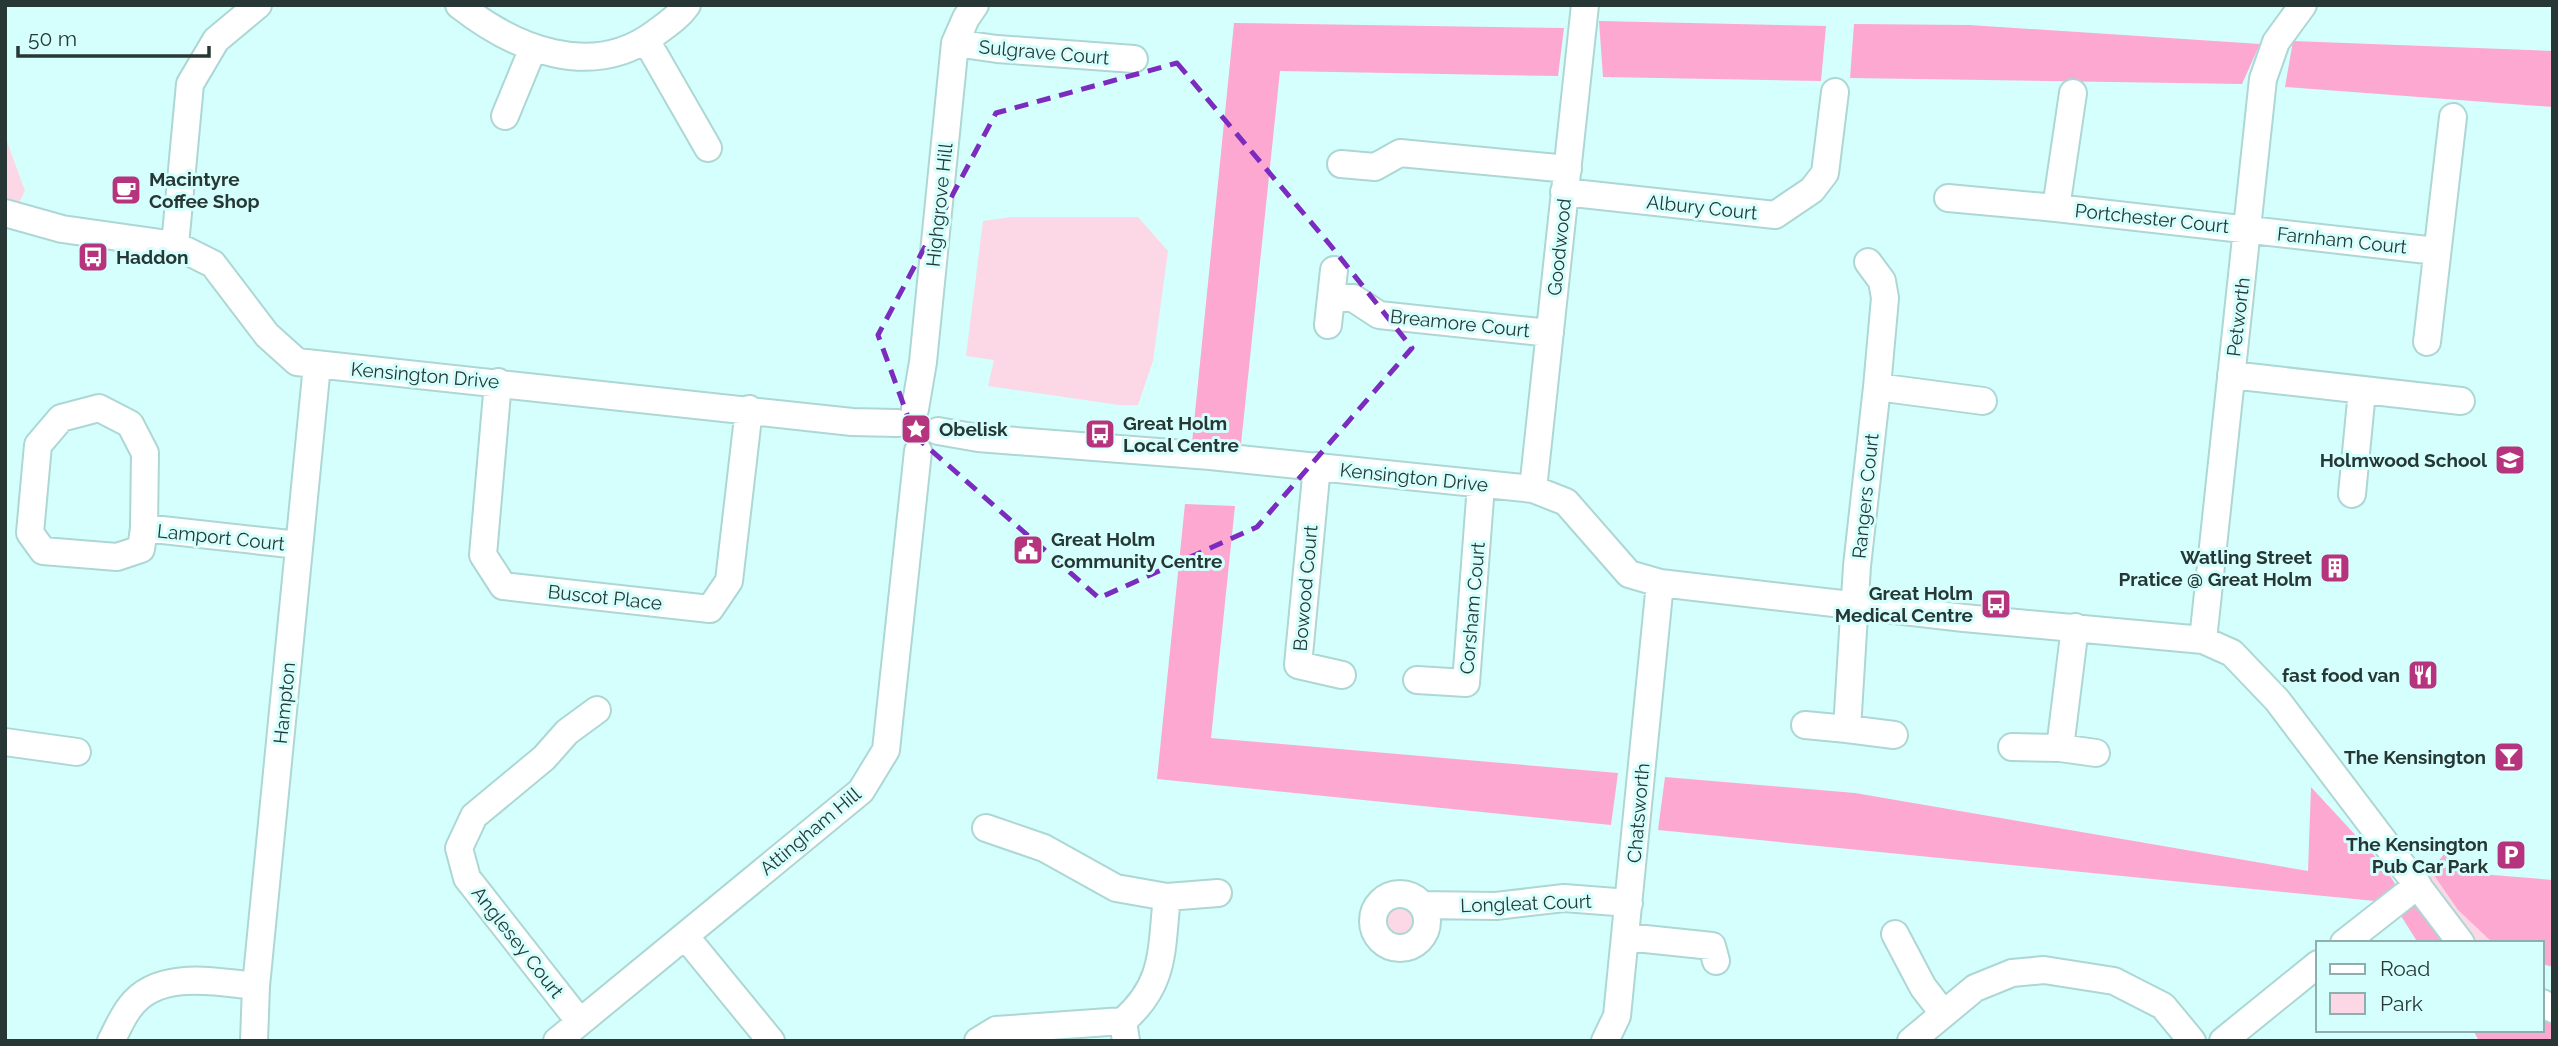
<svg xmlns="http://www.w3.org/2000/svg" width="2558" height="1046" font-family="Raleway,sans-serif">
  <rect width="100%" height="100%" fill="#d4fffc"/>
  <path fill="#fcd8e7" d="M5 136 25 191 5 230Z
    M1011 217H1138L1168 251 1153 361 1138 405H1119L988 386 994 360 966 356 983 221Z
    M2431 871 2458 910 2494 943H2461L2418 885Z
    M1383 921a16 16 0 1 1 32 0a16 16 0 1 1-32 0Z"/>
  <path fill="#fda8d0" d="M1599 21 1826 26 1821 81 1603 77Z
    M1234 23 1564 28 1558 76 1280 71 1241 444 1192 443Z
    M1854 24 1969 25 2260 44 2242 84 1850 78Z
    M2293 41 2553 51V107L2285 87Z
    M1185 504 1235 506 1211 738 1618 773 1611 825 1157 779Z
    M1665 777 1855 793 2308 871 2311 787 2384 866 2397 887 2375 901 1658 830Z
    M2447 850 2468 873 2553 880V967L2542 964V943H2493L2458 910 2431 871Z
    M2418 885 2461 943H2418L2393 903Z
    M2542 1003 2553 1009V1041H2479L2473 1030H2542Z"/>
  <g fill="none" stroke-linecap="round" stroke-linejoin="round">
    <g stroke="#add7d4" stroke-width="30">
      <path id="street" d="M459 5C515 49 591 80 654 34 666 25 678 18 687 5
        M646 40 708 148
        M955 43 997 49 1134 59
        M505 116 533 48
        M1341 164 1375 167 1400 153 1568 169
        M1564 192 1775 215 1812 190 1825 173 1835 92
        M1948 198 2056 208 2436 251
        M2056 208 2073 93
        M5 213 62 229 175 245 213 264 267 335 297 362 852 422 897 423
        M175 245 190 84 216 40 258 5
        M1868 262 1882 281 1885 298 1877 387 1857 566 1847 729 1894 735
        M1332 296 1353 298 1379 315 1550 333
        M1328 325 1334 270
        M2427 342 2453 117
        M2231 375 2461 401
        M498 382 483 555 503 586 710 609 729 581 749 409
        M1877 387 1983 401
        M915 409 923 362 955 43 966 18 975 5
        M938 431 978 438 1210 456 1533 489 1566 502 1629 574 1660 583 1964 618 2203 640 2232 653 2277 700 2461 943
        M1317 466 1298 665 1342 675
        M1533 489 1585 5
        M2352 494 2362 391
        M144 528 141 549 117 557 43 551 30 533 38 445 61 418 99 408 130 424 145 453 144 528 299 545
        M2203 640 2263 79 2276 42 2303 5
        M1417 680 1466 683 1481 485
        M1805 725 1847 729
        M5 742 77 752
        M2012 747 2060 748 2075 627
        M2060 748 2096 753
        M986 828 1044 848 1116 888 1167 897
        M1373 921a27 27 0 1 1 54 0a27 27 0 1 1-54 0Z
        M1422 905 1496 906 1564 898 1629 903
        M1895 934 1923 987 1943 1013
        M685 936 771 1041
        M1626 937 1712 946 1716 961
        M2344 943 2418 885
        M2542 1003 2553 1009
        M1123 1021C1166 984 1161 949 1167 897L1218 893
        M580 1022 467 878 459 848 474 816 544 758 567 732 597 710
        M111 1041C117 1030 122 1017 130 1007 158 969 217 982 256 986
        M254 1041 256 986 317 365
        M557 1041 861 791 886 750 918 451
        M978 1041 996 1030 1123 1021 1126 1041
        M1605 1041 1617 1016 1660 583
        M1911 1041 1975 988 2012 973 2044 970 2114 981 2163 1006 2192 1041
        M2223 1041 2318 964"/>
    </g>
    <use href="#street" stroke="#fff" stroke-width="26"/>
  </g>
  <path fill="none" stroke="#7b2cbf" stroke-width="5" stroke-dasharray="14 9" stroke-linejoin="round" d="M1177 63 1331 246 1412 348 1257 527 1099 598 915 436 878 335 996 113Z"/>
  <defs>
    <g id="cafe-square" transform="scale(1.575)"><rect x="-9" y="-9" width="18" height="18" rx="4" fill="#b6347d" stroke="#d4fffc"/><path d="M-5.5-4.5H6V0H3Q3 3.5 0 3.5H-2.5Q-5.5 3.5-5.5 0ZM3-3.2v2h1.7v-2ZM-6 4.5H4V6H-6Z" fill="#fff"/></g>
    <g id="bus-square" transform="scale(1.575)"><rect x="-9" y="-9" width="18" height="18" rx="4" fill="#b6347d" stroke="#d4fffc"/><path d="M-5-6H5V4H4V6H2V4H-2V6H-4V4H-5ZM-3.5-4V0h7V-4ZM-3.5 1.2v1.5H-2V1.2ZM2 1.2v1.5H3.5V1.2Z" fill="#fff"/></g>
    <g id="sight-square" transform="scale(1.575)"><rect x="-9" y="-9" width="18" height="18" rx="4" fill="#b6347d" stroke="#d4fffc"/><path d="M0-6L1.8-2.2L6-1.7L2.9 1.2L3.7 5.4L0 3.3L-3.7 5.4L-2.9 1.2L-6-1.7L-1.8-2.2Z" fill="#fff"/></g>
    <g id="school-square" transform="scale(1.575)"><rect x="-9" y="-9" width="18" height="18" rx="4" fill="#b6347d" stroke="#d4fffc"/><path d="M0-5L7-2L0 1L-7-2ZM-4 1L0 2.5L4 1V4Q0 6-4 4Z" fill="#fff"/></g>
    <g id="civic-square" transform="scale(1.575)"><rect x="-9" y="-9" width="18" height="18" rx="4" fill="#b6347d" stroke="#d4fffc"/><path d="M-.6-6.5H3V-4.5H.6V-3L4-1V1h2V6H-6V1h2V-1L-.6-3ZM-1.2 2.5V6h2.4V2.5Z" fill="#fff"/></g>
    <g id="building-square" transform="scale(1.575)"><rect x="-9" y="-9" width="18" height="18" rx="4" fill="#b6347d" stroke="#d4fffc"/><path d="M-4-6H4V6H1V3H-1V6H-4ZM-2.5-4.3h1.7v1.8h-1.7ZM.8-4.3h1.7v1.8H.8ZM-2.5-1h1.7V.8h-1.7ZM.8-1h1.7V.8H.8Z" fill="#fff"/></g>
    <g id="restaurant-square" transform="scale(1.575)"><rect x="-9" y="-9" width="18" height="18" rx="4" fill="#b6347d" stroke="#d4fffc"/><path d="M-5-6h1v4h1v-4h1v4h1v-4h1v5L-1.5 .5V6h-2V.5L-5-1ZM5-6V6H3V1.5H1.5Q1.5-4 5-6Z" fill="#fff"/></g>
    <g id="bar-square" transform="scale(1.575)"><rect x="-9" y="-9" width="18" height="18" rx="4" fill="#b6347d" stroke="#d4fffc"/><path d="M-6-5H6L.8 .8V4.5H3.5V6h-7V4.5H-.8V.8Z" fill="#fff"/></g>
    <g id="parking-square" transform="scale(1.575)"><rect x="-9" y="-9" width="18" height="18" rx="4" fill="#b6347d" stroke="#d4fffc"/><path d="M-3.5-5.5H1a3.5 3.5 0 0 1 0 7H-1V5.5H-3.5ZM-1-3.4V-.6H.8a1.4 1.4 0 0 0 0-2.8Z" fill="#fff"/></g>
  </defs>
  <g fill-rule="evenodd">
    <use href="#cafe-square" x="126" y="190"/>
    <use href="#bus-square" x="93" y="257"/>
    <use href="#sight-square" x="916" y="429"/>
    <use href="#bus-square" x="1100" y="434"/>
    <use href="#school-square" x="2510" y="460"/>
    <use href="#civic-square" x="1028" y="550"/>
    <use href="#building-square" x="2335" y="568"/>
    <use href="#bus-square" x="1996" y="604"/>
    <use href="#restaurant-square" x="2423" y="675"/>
    <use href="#bar-square" x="2509" y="757"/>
    <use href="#parking-square" x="2511" y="855"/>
  </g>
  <g text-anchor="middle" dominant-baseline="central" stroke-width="6" stroke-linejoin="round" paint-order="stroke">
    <g font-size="19" fill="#263736" stroke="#d4fffc">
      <text transform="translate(1044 52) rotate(5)">Sulgrave Court</text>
      <text transform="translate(939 205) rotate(-84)">Highgrove Hill</text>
      <text transform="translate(1702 207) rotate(6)">Albury Court</text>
      <text transform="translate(2152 218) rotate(6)">Portchester Court</text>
      <text transform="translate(2342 240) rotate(6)">Farnham Court</text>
      <text transform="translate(1559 247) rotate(-84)">Goodwood</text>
      <text transform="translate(2238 317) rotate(-83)">Petworth</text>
      <text transform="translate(1460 323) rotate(6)">Breamore Court</text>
      <text transform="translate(425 375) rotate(5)">Kensington Drive</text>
      <text transform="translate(1414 477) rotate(6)">Kensington Drive</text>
      <text transform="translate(1865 496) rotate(-84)">Rangers Court</text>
      <text transform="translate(221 537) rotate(6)">Lamport Court</text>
      <text transform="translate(1305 588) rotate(-85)">Bowood Court</text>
      <text transform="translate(605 597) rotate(6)">Buscot Place</text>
      <text transform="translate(1472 608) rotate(-85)">Corsham Court</text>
      <text transform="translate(284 703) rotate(-84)">Hampton</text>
      <text transform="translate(1638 813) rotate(-85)">Chatsworth</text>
      <text transform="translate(810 831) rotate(-40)">Attingham Hill</text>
      <text transform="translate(1526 903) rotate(-2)">Longleat Court</text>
      <text transform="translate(518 942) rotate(52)">Anglesey Court</text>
    </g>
    <g font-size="19" font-weight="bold" fill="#263736" stroke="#d4fffc" text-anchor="end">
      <text x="149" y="179" text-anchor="start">Macintyre<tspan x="149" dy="22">Coffee Shop</tspan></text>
      <text x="116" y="257" text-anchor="start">Haddon</text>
      <text x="1123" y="423" text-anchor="start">Great Holm<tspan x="1123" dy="22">Local Centre</tspan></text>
      <text x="939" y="429" text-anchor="start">Obelisk</text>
      <text x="2487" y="460">Holmwood School</text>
      <text x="1051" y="539" text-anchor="start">Great Holm<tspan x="1051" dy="22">Community Centre</tspan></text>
      <text x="2312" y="557">Watling Street<tspan x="2312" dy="22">Pratice @ Great Holm</tspan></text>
      <text x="1973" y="593">Great Holm<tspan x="1973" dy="22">Medical Centre</tspan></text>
      <text x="2400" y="675">fast food van</text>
      <text x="2486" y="757">The Kensington</text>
      <text x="2488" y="844">The Kensington<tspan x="2488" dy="22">Pub Car Park</tspan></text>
    </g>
  </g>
  <rect width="2558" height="1046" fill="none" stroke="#263736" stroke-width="14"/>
  <rect x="2316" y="941" width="228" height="91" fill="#d4fffc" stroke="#8eafad" stroke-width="2"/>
  <rect x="2330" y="964" width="35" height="10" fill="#ffffff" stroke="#8eafad" stroke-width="2"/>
  <text x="2380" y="976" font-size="21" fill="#263736">Road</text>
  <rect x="2330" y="993" width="35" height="21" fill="#fcd8e7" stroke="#8eafad" stroke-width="2"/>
  <text x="2380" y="1011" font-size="21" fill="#263736">Park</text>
  <path d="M18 46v10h191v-10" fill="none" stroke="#263736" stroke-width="3.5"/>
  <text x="28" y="46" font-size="21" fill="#263736" stroke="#d4fffc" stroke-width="5" paint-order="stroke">50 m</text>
</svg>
